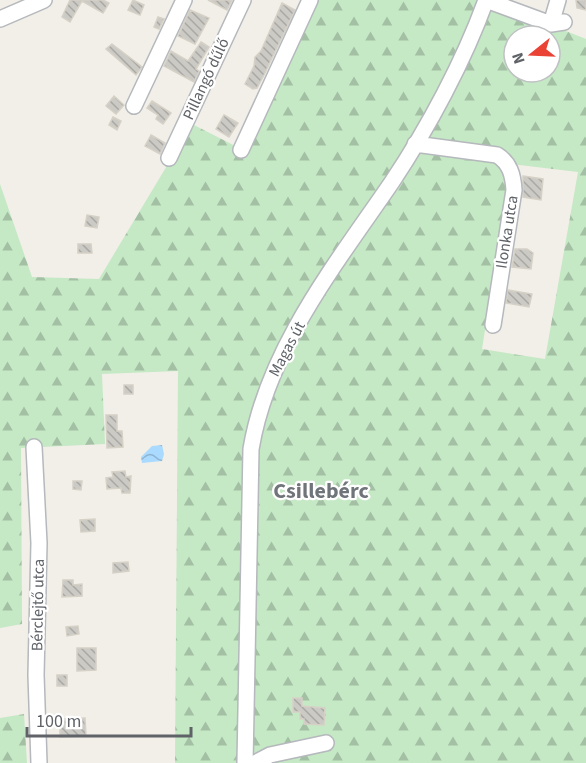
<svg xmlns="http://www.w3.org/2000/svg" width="586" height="763" font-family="'Source Sans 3',sans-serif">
  <defs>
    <pattern id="forest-firs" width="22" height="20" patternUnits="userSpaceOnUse" patternTransform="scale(1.5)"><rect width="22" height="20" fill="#c5e8c5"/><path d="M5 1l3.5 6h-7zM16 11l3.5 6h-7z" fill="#a3c0a4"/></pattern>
    <pattern id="water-waves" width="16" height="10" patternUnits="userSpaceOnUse" patternTransform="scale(1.5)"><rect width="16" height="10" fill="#aadaff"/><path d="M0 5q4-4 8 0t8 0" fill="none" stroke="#8eb4d2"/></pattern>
    <pattern id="building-back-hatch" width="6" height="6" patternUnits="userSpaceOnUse" patternTransform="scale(1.5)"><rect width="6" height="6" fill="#cccac5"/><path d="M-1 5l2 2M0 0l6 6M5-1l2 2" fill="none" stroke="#a9a8a4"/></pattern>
  </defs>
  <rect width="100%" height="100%" fill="#f1efe8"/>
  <path fill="url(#forest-firs)" fill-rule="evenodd" d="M312 0H488L586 39V763H175L178 371 102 374 105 444 21 448 22 624 0 628V184L32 277 99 279 192 124 243 150ZM514 36H550V72H514ZM511 164 578 172 545 359 482 349Z
    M24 714 27 763H0V718Z"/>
  <path fill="url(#water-waves)" d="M162 445 164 454 162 461 142 463 141 457 152 446Z"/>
  <path fill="url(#building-back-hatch)" stroke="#d6d1c6" stroke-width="1.5" d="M70 0H103L109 3 103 13 82 1 70 22 62 17Z
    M133 0 144 5 140 15 128 10Z
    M208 0H232L227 10Z
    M576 0H586V10L577 8Z
    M282 3 295 10 264 75 257 88 253 89 245 84 254 66 255 57 261 51Z
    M190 10 209 18 195 44 178 36Z
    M158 17 164 19 159 29 154 27Z
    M201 42 209 47 196 69 199 71 194 82 164 66 171 51 188 61Z
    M112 44 142 67 136 75 106 49Z
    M114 96 124 105 116 114 106 106Z
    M152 101 171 113 163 124 156 119 158 115 147 108Z
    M224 115 238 123 229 137 216 129Z
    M113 117 121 121 117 130 109 125Z
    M151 135 165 143 160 154 145 146Z
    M523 176 543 179 541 200 523 197Z
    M87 215 99 217 97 228 85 226Z
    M78 244H91L92 253H78Z
    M515 249H527L533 253 531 269 512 267Z
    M508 290 532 294 529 307 506 303Z
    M124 385H133V394H124Z
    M106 415H117V431H122L123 447 107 448Z
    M125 471 126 477 131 476 130 493H122L121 488 107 489 106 478 113 477 112 472Z
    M73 481H82L81 490 73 489Z
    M95 519V531L81 532 80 520Z
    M128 562 129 571 113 573V563Z
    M63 580H73V585L82 584V596L62 597Z
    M78 626 79 634 67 636 66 627Z
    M77 648H96V670L77 671Z
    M57 675H67V686H57Z
    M293 698H302V706L325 708 324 725 304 724V719H300V712H293Z
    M85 718 86 736 60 737V719Z"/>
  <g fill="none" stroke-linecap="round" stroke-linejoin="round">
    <g stroke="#b5b8bc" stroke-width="18">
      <path id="minor" d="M486 0 551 24 564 22
        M0 19 44 0
        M551 24 558 0
        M134 106 184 0
        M415 144 497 155C510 163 513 175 514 190L493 325
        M241 150 310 0
        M169 158 243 0
        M34 447 39 543 36 675 39 763
        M245 763 251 449C268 348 336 264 392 182 428 128 464 61 486 0
        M255 763 270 755 326 743"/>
    </g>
    <use href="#minor" stroke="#fff" stroke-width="15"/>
  </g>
  <g text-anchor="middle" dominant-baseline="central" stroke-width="4.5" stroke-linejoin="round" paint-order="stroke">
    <g font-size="16" fill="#5f6368" stroke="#fff">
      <text transform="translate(206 79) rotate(-65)">Pillangó dűlő</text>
      <text transform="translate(507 232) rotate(-81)">Ilonka utca</text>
      <text transform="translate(287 349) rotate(-62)">Magas út</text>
      <text transform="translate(38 605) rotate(-89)">Bérclejtő utca</text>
    </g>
    <g font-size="22" font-weight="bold" fill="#70757a" stroke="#fff">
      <text x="321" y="491">Csillebérc</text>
    </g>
  </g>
  <g transform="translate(532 54) rotate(252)"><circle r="28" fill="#ffffff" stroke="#bfc1c3" stroke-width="1.5"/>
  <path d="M0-4.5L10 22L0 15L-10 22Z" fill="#ea4335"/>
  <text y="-9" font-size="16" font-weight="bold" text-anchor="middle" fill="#5f6368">N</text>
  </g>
  <path d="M27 727v9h164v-9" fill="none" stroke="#5f6368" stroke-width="3"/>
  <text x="36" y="727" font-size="18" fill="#5f6368" stroke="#ffffff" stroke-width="4.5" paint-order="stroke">100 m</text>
</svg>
